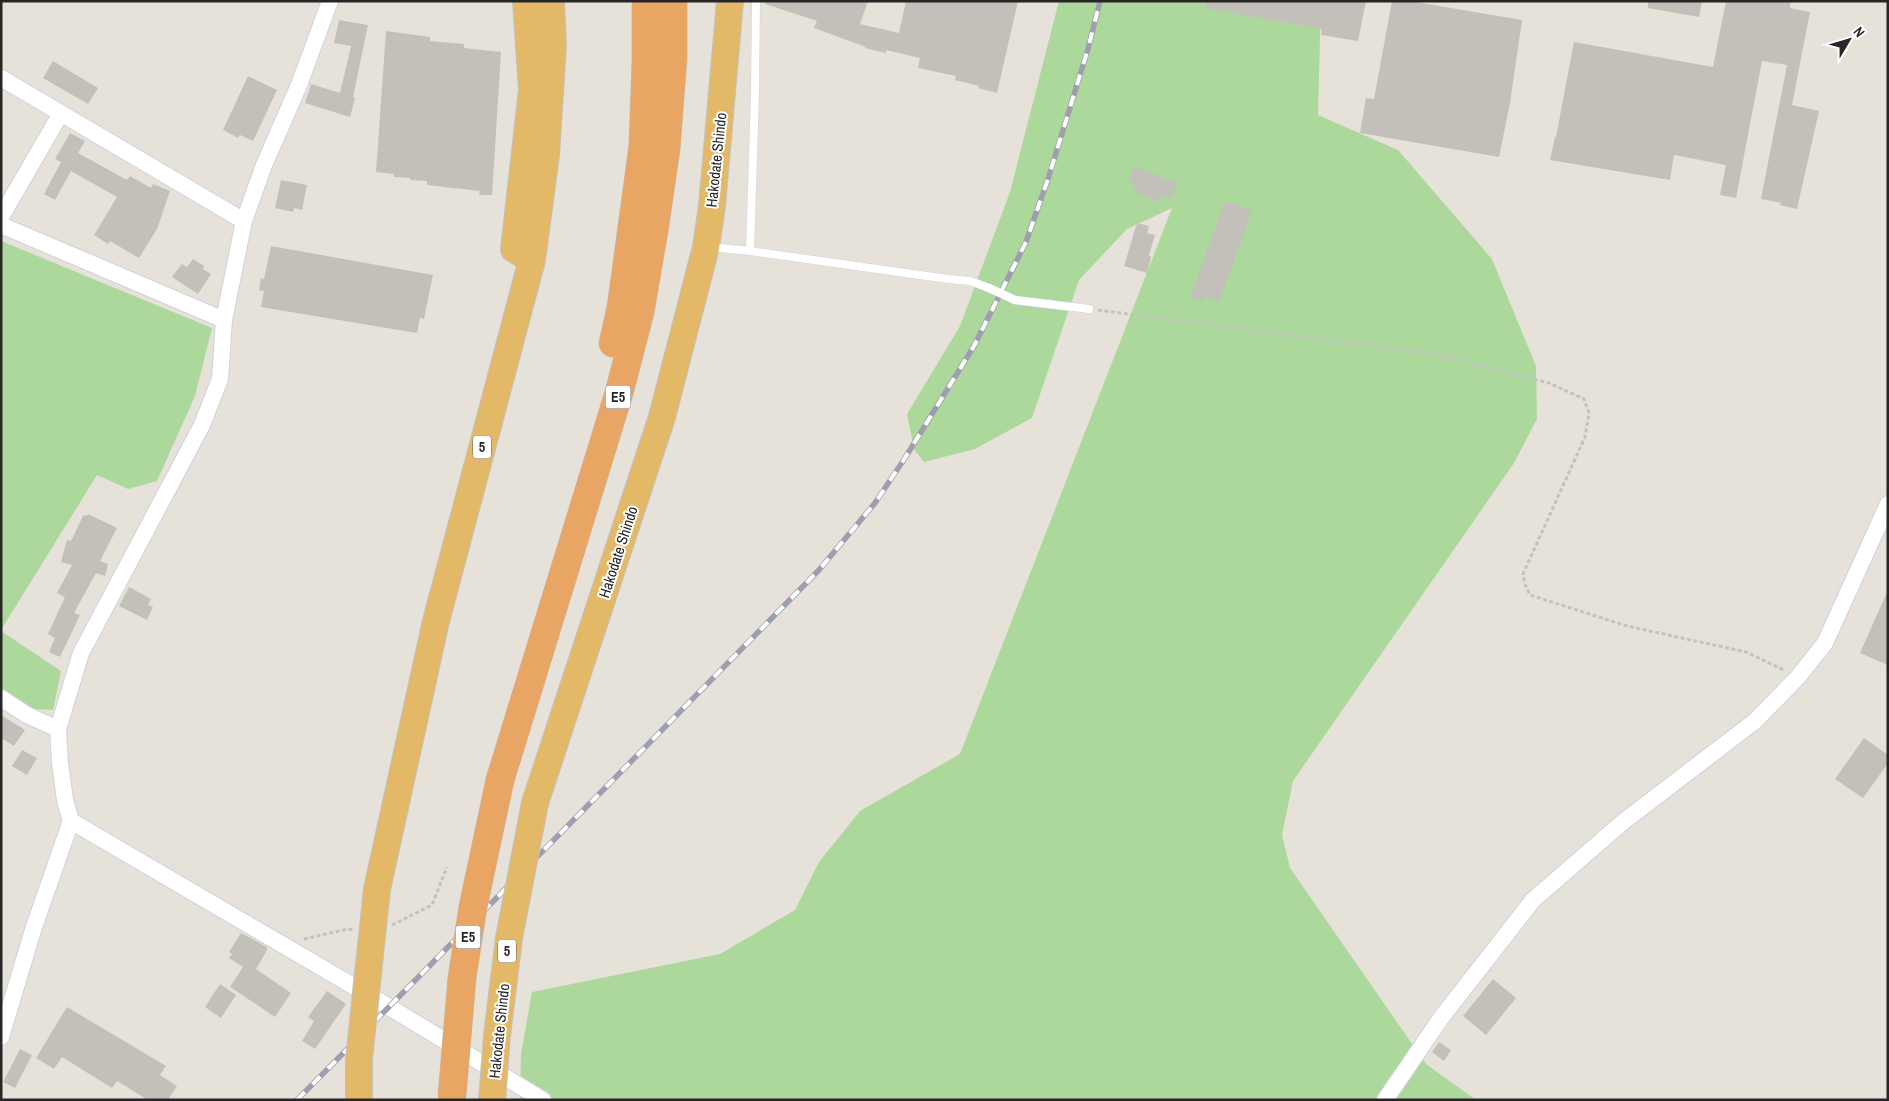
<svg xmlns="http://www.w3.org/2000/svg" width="1889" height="1101" font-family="'Archivo Narrow',sans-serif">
  <rect width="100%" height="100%" fill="#e7e2d9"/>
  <path fill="#add89c" d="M1059 1H1321L1318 115 1398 150 1492 259 1536 366 1537 419 1514 463 1293 781 1282 835 1290 868 1426 1064 1476 1100H520L521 1054 532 992 720 954 795 910 819 862 860 811 960 754 1172 208 1127 229 1079 280 1032 418 975 449 924 462 914 449 907 414 960 326 1010 192Z
    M1 241 212 328 195 396 157 481 128 489 97 475 1 630Z
    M1 631 61 671 53 710 31 709 1 689Z"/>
  <path fill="#c3bfb9" d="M766 1H868L860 24 899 33 906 1H1018L997 93 978 88 979 86 955 80 956 76 918 68 920 58 886 50V53L865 48 866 47 814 28 817 21 765 4Z
    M1206 1H1366L1358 41 1321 35 1322 29 1206 8Z
    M1392 1H1410L1522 20 1510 103 1499 157 1360 133 1366 98 1374 99Z
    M1648 1H1702L1699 17 1648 8Z
    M1726 1H1791L1790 8 1810 12 1792 105 1819 111 1797 209 1780 205 1781 203 1761 199 1787 65 1762 61 1736 198 1720 195 1726 165 1674 155 1670 180 1550 160 1555 137H1556L1574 42 1713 67Z
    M339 20 368 25 353 97 355 98 350 117 305 103 311 84 340 93 351 46 334 43Z
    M386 31 430 37V41L464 44V48L501 52 492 195H479L480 191 427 185V181L410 180V178L394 177V174L376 172Z
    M53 61 98 88 88 104 43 78Z
    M248 76 277 90 253 141 240 135 238 138 223 130Z
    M70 133 85 141 78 153 127 180 130 176 151 188 153 184 170 191 157 229 139 258 110 241 108 244 94 235 117 197 71 171 55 200 44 194 61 162 55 159Z
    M1134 166 1177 183 1171 199 1162 195 1160 202 1134 192 1136 186 1128 182Z
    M281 180 307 185 302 210 294 208 293 212 275 208Z
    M1225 201 1252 211 1219 302 1204 296 1202 301 1190 297Z
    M1137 223 1149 226 1147 233 1155 235 1149 255 1151 257 1147 273 1124 266Z
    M271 246 433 275 424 319 420 318 417 333 261 307 264 291 259 290 261 278 264 279Z
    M193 259 204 266 203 269 211 274 198 294 172 277 182 264 187 267Z
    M88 514 117 528 100 561 108 564 105 576 96 573 74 613 80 615 60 657 49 652 55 638 48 634 65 597 57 593 72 565 61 562 67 540 71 541 83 516 85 515 87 516Z
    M129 587 151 599 148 605 153 607 147 620 119 606Z
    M1888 590V665L1860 653Z
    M1 715 25 730 14 746 1 738Z
    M1864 738 1888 755V763L1863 798 1835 779Z
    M22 750 37 758 27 775 12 766Z
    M241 933 267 947V950L256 969 291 993 275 1017 230 987 243 967 229 958 232 954 229 952Z
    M1493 979 1516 998 1486 1035 1463 1016Z
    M220 984 236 995 221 1018 205 1007Z
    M327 991 346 1004 315 1049 302 1041 314 1021 308 1017Z
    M67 1007 166 1066 160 1075 177 1086 168 1100H148L117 1081 112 1088 62 1057 54 1069 36 1058Z
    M1439 1042 1451 1050 1444 1061 1432 1052Z
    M20 1049 32 1055 15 1088 3 1082Z"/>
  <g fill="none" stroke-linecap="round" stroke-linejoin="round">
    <g stroke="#cfd1de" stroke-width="9">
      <path id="service" d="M709 247 750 251 948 279 970 281 989 288
        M750 251 755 93 756 1
        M1015 300 1089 309"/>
    </g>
    <g stroke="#cfd1de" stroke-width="18">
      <path id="minor" d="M1 78 244 221
        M1 217 61 113
        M1 225 224 320
        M1 698 27 715 58 729
        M71 821 389 1007 543 1100
        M1 1037 33 930 71 821 65 800 60 763 58 729 81 653 202 425 220 379 224 320 244 221 264 165 299 85 330 1
        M1385 1100 1441 1018 1533 900 1623 822 1755 721 1798 677 1825 643 1888 504"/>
    </g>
    <g stroke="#c2c2c2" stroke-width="28">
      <path id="trunk" d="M526 1 532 90 514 249 532 260
        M535 803 662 417 706 247 712 206 730 1
        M377 889 436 621 532 260 546 155 553 46 551 1"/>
    </g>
    <g stroke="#c2c2c2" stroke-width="29">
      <path id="motorway" d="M613 343 621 308 643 146 646 61V1
        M500 780 619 393 640 312 654 231 666 149 673 59V1"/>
    </g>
    <path stroke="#c2c2c2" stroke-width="3" stroke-dasharray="4 2.5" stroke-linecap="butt" d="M1098 310 1434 354 1549 383 1584 399 1589 413 1585 437 1523 574 1525 584 1530 595 1627 626 1746 652 1784 670
      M392 925 432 905 447 867
      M304 939 343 930 354 929"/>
    <use href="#service" stroke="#fff" stroke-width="8"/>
    <use href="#minor" stroke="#fff" stroke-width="16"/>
    <use href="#trunk" stroke="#e3b866" stroke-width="26"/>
    <use href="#motorway" stroke="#e9a563" stroke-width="28"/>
    <g stroke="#9d9faf" stroke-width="5.5">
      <path id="rail" d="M297 1100 610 783 819 570 875 503 905 458 974 346 1026 242 1048 179 1088 49 1100 1"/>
    </g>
    <use href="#rail" stroke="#fff" stroke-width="4" stroke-dasharray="11" stroke-linecap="butt"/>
    <g stroke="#cfd1de" stroke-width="9" stroke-linecap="butt">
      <path id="service-bridge" d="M989 288 1015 300"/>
    </g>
    <g stroke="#c2c2c2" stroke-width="28" stroke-linecap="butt">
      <path id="trunk-bridge" d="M359 1100V1059L377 889
        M492 1100 497 1036 509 938 535 803"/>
    </g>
    <g stroke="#c2c2c2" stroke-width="29" stroke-linecap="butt">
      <path id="motorway-bridge" d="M452 1096 462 978 473 907 500 780"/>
    </g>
    <use href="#service-bridge" stroke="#fff" stroke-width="8"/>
    <use href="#trunk-bridge" stroke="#e3b866" stroke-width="26"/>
    <use href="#motorway-bridge" stroke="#e9a563" stroke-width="28"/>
  </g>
  <g text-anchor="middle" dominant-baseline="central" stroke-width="4" stroke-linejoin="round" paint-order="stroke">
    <g fill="#fff" stroke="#676767" stroke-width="1">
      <rect x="605.5" y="385.5" width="25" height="23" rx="4"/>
      <rect x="473" y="435.5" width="18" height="23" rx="4"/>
      <rect x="455.5" y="925.5" width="25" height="23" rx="4"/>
      <rect x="498" y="939.5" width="18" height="23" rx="4"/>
    </g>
    <g font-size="14" font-weight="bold" fill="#262626">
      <text x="618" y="397">E5</text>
      <text x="482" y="447">5</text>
      <text x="468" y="937">E5</text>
      <text x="507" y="951">5</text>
    </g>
    <g font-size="15" fill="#262626" stroke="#fff">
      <text transform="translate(716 160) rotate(-84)">Hakodate Shindo</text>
      <text transform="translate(618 552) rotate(-72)">Hakodate Shindo</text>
      <text transform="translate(499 1031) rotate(-84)">Hakodate Shindo</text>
    </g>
  </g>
  <rect width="1889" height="1101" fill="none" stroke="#262626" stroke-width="5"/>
  <g transform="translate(1849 40) rotate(52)" stroke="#ffffff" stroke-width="4" paint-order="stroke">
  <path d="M0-4L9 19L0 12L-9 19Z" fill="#262626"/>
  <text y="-8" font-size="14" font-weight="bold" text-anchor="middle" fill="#262626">N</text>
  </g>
</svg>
